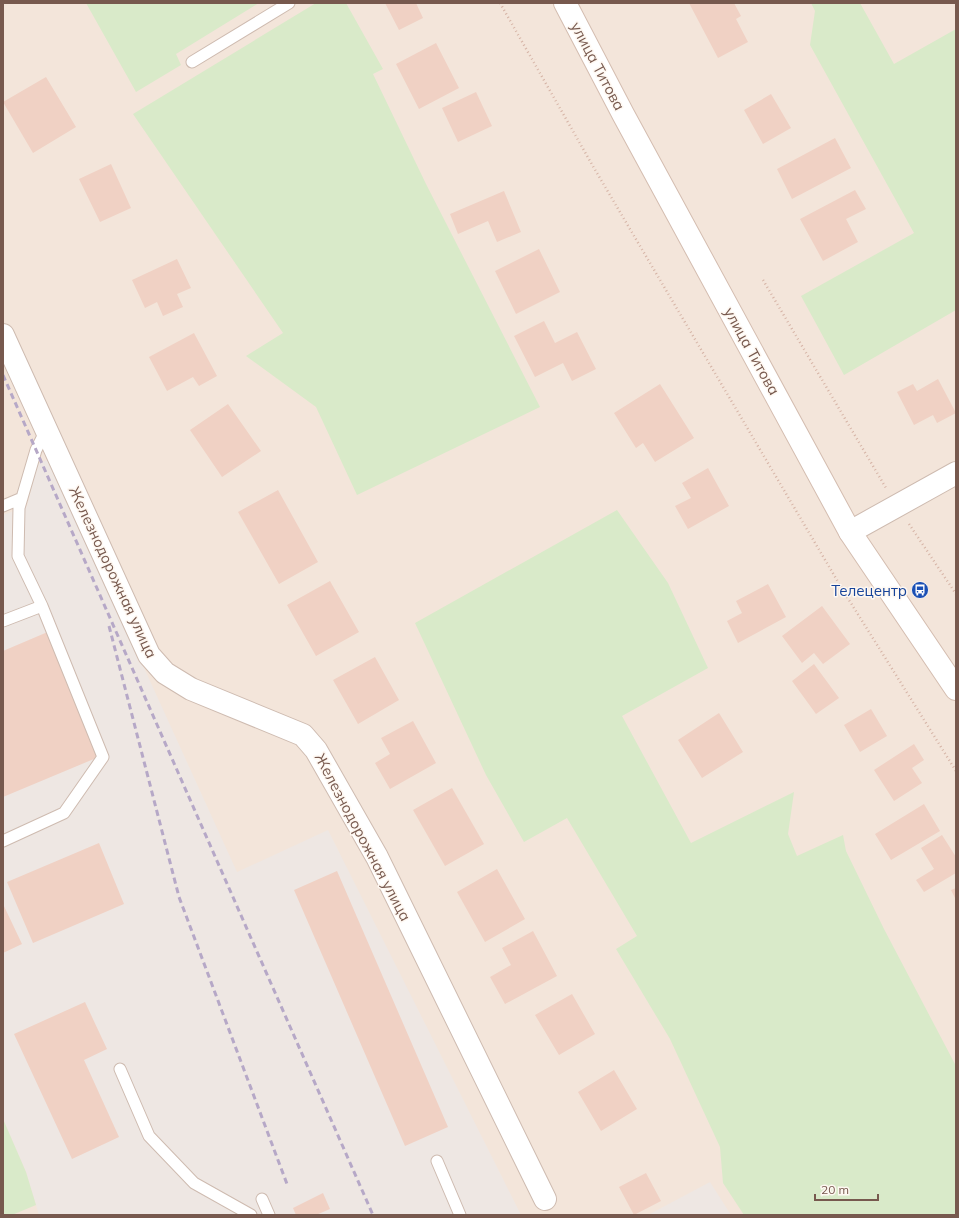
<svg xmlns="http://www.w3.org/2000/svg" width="959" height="1218" font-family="Mulish,sans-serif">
  <rect width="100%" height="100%" fill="#fcf4eb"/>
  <path fill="#f3e5da" d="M3 3H956V1215H3Z"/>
  <path fill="#eee7e3" d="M49 459 237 872 328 830 521 1215H39L26 1172 3 1119V515L27 506 38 464Z
    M710 1182 731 1215H648Z"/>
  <path fill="#d9eac9" d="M86 3H259L176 54 181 65 136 92Z
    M316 3H346L383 69 373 74 426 184 540 407 357 495 316 407 246 356 283 333 133 114Z
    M811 3H860L894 64 956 29V310L844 375 801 296 914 233 810 45 815 11Z
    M617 510 668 583 708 668 622 716 691 843 794 792 788 834 797 856 843 835 846 851 884 929 956 1066V1215H744L723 1183 720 1147 670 1039 616 949 637 936 567 818 524 842 486 775 415 623Z
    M3 1119 26 1172 36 1205 12 1215H3Z"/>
  <path fill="#f0d1c4" d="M385 3H416L423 18 399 30Z
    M689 3H734L741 16 736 19 748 42 718 58Z
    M436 43 459 88 419 109 396 64Z
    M46 77 76 127 33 153 3 102Z
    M476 92 492 126 458 142 442 108Z
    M771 94 791 128 763 144 744 110Z
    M835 138 851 168 792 199 777 169Z
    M111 164 131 208 100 222 79 179Z
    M855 190 866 209 846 219 858 242 823 261 800 219Z
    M504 191 521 232 497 242 488 221 458 234 450 214Z
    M539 249 560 292 516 314 495 271Z
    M177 259 191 288 177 294 183 307 163 316 157 302 145 308 132 280Z
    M544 321 555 343 577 332 596 369 572 381 563 363 535 377 514 336Z
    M194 333 217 376 199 386 193 377 167 391 149 357Z
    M938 379 956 413 937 423 933 415 914 425 897 392 913 384 917 391Z
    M660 384 694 438 655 462 643 443 636 448 614 413Z
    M228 404 261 451 222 477 190 430Z
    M708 468 729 506 688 529 675 506 691 498 682 483Z
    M278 490 318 562 279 584 238 512Z
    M330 581 359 632 316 656 287 605Z
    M768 584 786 617 738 643 727 621 742 613 736 601Z
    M822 606 850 644 823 664 814 653 802 663 782 636Z
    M50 631 101 756 3 797V651Z
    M375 657 399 700 358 724 333 680Z
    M814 664 839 698 816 714 792 681Z
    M871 709 887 736 860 752 844 725Z
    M719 713 743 752 702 778 678 740Z
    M413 721 436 763 390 789 375 763 390 754 381 738Z
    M914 744 924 760 912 768 922 783 894 801 874 770Z
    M452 788 484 844 445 866 413 810Z
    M924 804 940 831 891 860 875 834Z
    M942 835 956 857V873L924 892 916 880 934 869 921 848Z
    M99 843 124 904 33 943 7 882Z
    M497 869 525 919 485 942 457 892Z
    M337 871 448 1127 405 1146 294 890Z
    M956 888V900L951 890Z
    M3 904 22 944 3 953Z
    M533 931 557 976 505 1004 490 977 511 965 502 948Z
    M572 994 595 1034 559 1055 535 1015Z
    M85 1002 107 1049 84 1060 119 1137 72 1159 14 1034Z
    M614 1070 637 1109 601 1131 578 1092Z
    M646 1173 661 1201 634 1215 619 1187Z
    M323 1193 330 1209 316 1215H296L293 1208Z"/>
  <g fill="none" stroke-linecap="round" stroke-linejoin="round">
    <g stroke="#cebbb0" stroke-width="13">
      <path id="lane" d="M192 62 289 3
        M3 506 22 498
        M3 621 42 606
        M3 841 64 813 103 757 42 606 18 556 19 508 36 450 46 430
        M120 1069 149 1136 194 1183 251 1215
        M437 1161 460 1215
        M262 1199 269 1215"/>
    </g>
    <g stroke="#cebbb0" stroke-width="24">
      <path id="street" d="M3 335 149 655 165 673 191 689 303 735 316 750 377 857 545 1199
        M850 532 956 473"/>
    </g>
    <g stroke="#d4bdb0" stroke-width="24">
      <path id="secondary" d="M565 3 623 114 850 532 956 689"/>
    </g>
    <path stroke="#d6b4a6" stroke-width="2.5" stroke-dasharray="1 3" stroke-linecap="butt" d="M500 3 594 168 844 592 956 771
      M763 280 886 488
      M909 524 956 594"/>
    <use href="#lane" stroke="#fff" stroke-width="11"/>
    <use href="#street" stroke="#fff" stroke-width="22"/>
    <use href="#secondary" stroke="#fff" stroke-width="22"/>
    <path stroke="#b6a8c7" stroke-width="3" stroke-dasharray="6 4" stroke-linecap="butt" d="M3 375 373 1215
      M109 626 179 897 287 1184"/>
  </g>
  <defs>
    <g id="bus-disc" transform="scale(0.9)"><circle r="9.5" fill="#1a4fb4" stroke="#fef8f2"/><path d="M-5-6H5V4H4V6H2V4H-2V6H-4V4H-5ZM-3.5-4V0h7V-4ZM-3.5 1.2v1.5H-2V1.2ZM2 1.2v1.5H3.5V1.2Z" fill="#fff"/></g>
  </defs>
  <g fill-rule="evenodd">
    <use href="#bus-disc" x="920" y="590"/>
  </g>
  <g text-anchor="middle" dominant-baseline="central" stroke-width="3" stroke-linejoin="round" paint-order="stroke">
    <g font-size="15" fill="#77594e" stroke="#fef8f2">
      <text transform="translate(598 66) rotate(62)">улица Титова</text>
      <text transform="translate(752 351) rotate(61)">улица Титова</text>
      <text transform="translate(113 572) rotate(65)">Железнодорожная улица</text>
      <text transform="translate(363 837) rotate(62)">Железнодорожная улица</text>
    </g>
    <g font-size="15" fill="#164399" stroke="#fef8f2" text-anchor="end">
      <text x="907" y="590">Телецентр</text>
    </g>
  </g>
  <rect width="959" height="1218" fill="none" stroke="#77594e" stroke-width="8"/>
  <path d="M815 1194v6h63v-6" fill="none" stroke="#77594e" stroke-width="2"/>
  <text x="821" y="1194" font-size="12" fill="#77594e" stroke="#fef8f2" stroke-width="3" paint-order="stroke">20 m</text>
</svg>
